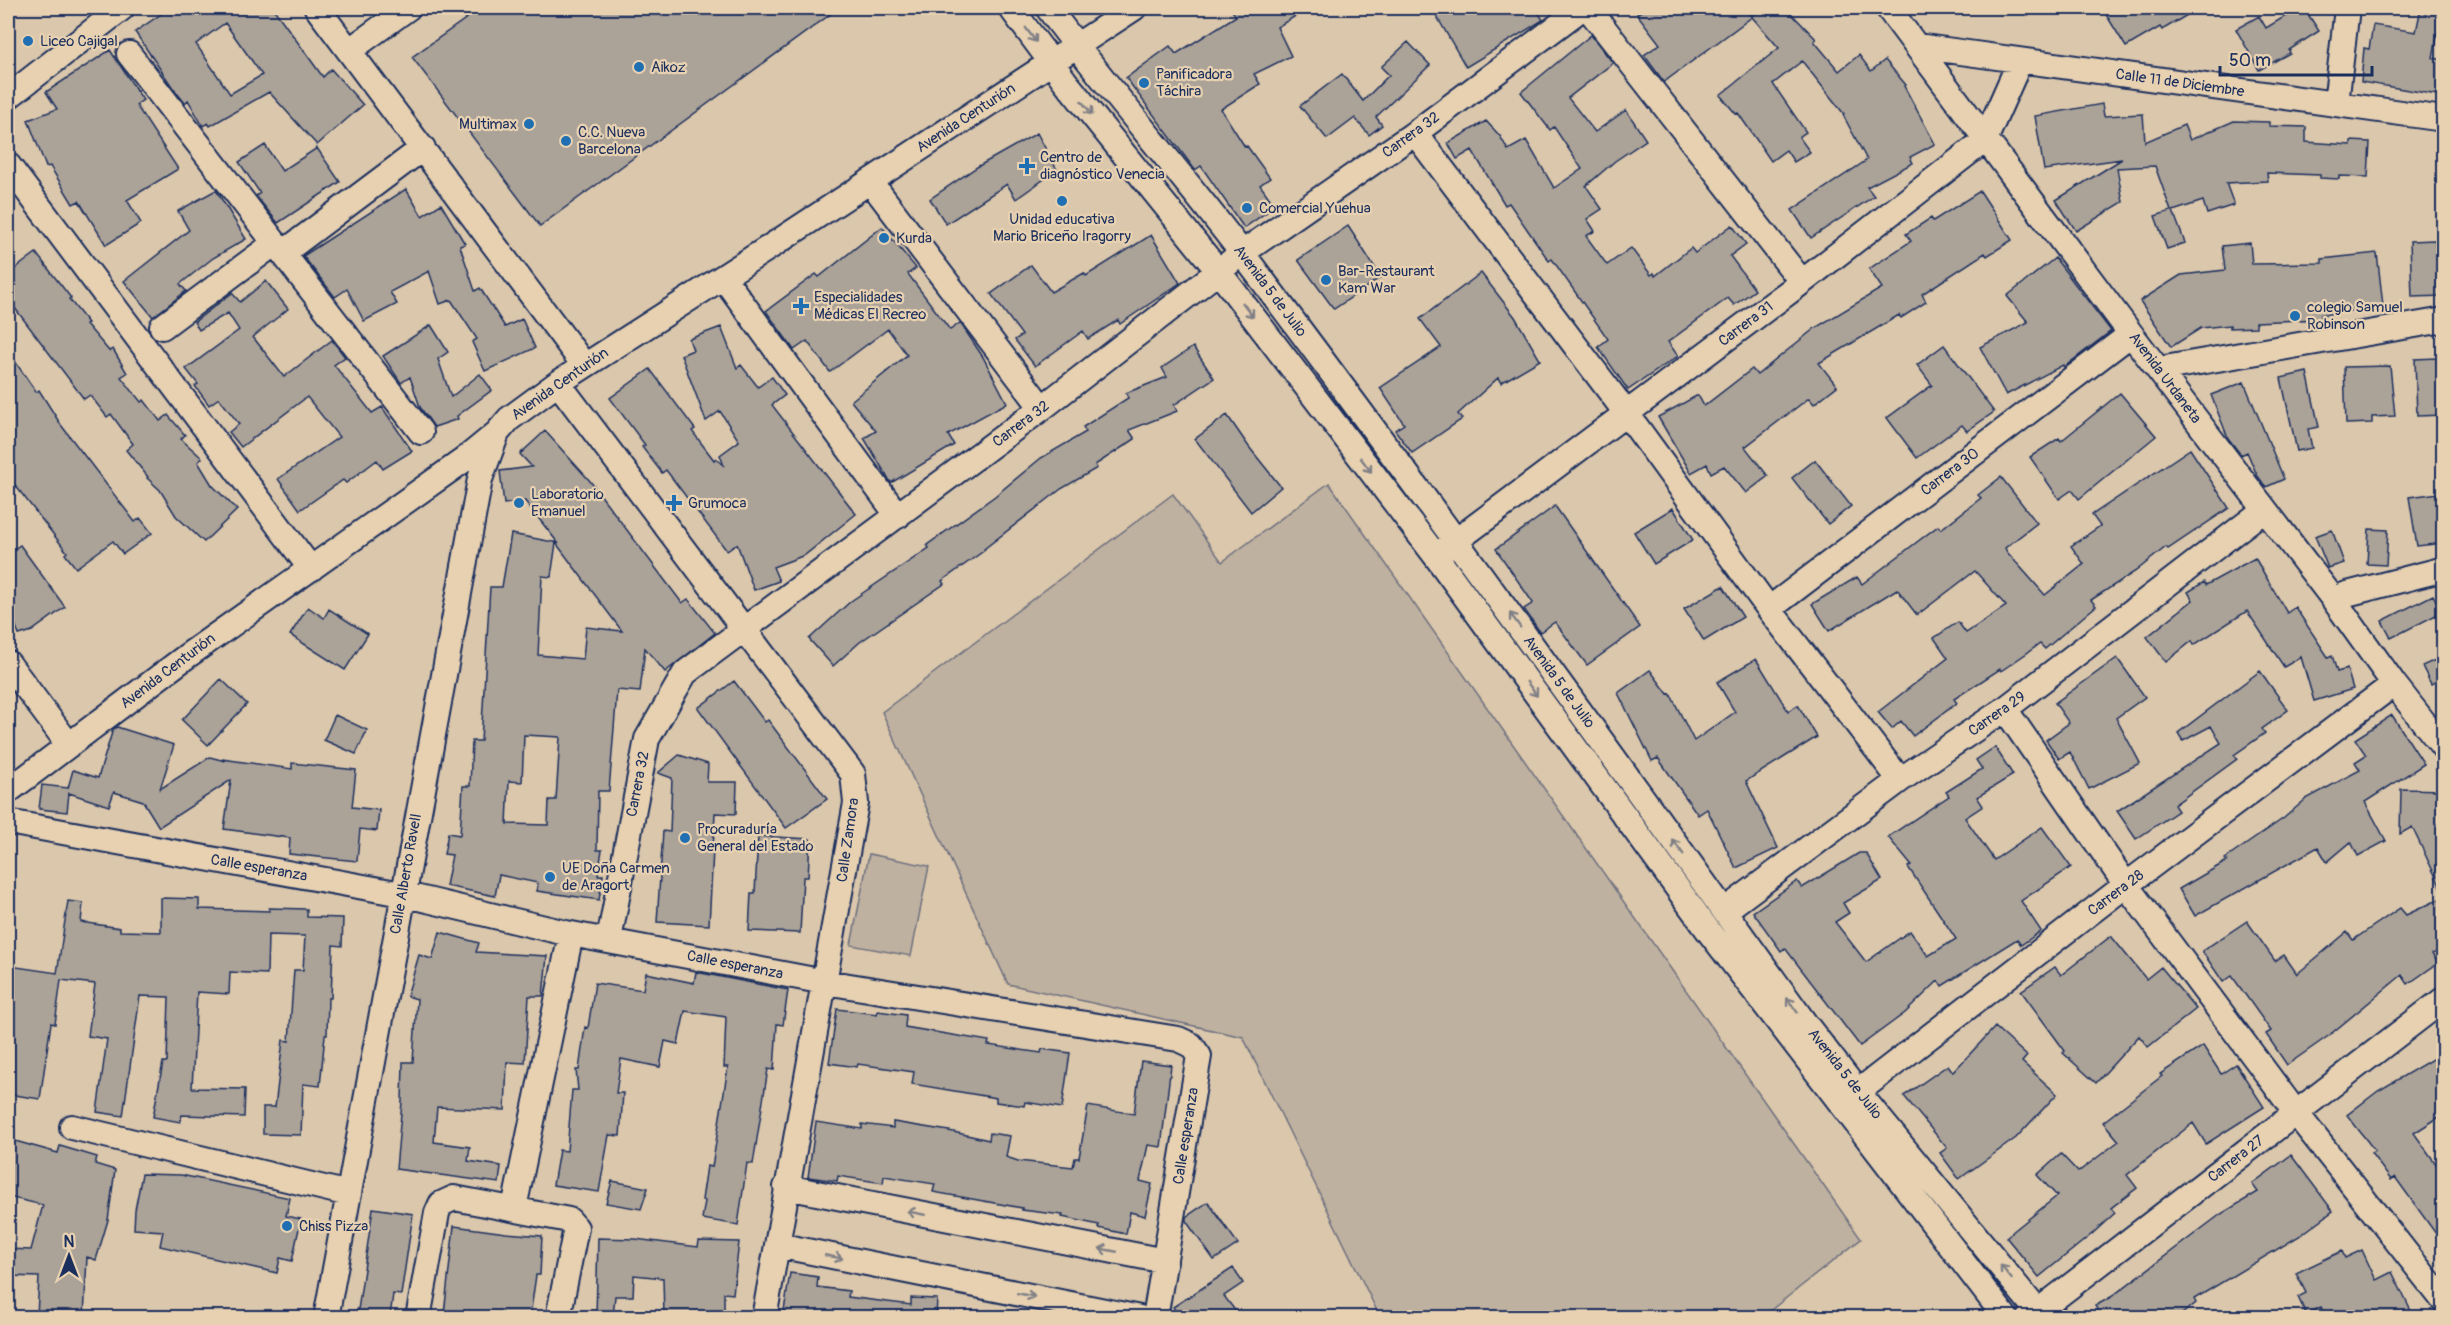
<svg xmlns="http://www.w3.org/2000/svg" width="2451" height="1325" font-family="Pangolin,sans-serif">
  <rect width="100%" height="100%" fill="#dbc7ab"/>
  <filter id="ink" filterUnits="userSpaceOnUse"><feTurbulence type="fractalNoise" baseFrequency=".0167" numOctaves="2"/><feDisplacementMap in="SourceGraphic" scale="12" xChannelSelector="R" yChannelSelector="G"/><feConvolveMatrix kernelMatrix="1 2 1 2 8 2 1 2 1" color-interpolation-filters="sRGB"/></filter>
  <g filter="url(#ink)">
    <path fill="#bfb1a0" stroke="#6d707f" stroke-width="1.5" d="M1329 483 1861 1239 1762 1317H1380L1243 1037 1008 984 882 712 1173 494 1222 562Z
      M869 854 929 866 911 956 851 945Z"/>
    <path fill="#aba298" stroke="#1b2f5e" stroke-width="1.5" fill-rule="evenodd" d="M170 8H273L323 77 331 69 363 105 317 145 269 92 210 126 208 123 203 126 188 100 185 103 173 88 135 32ZM225 23 262 75 230 94 196 44Z
      M481 8H839L540 226 412 57Z
      M1230 8H1309L1277 27 1291 56 1254 74 1260 84 1221 109 1245 147 1247 146 1270 178 1260 185 1275 206 1244 228 1201 166 1195 170 1126 78 1170 46 1176 54 1236 16Z
      M1432 8H1536L1543 20 1466 67Z
      M1646 8H1745L1752 16 1761 8H1786L1816 39 1814 41 1839 71 1859 55 1871 71 1885 60 1906 85 1904 86 1935 144 1910 157 1913 163 1867 187 1874 196 1811 238 1792 210 1867 160 1843 115 1844 114 1802 61 1773 84 1806 132 1799 137 1810 152 1794 162 1786 150 1771 161 1738 113 1736 114 1720 95 1779 48 1752 17 1664 82 1644 55 1660 44 1637 14Z
      M2102 8H2199L2162 30 2160 27 2126 47Z
      M2299 8H2304L2319 31 2289 50 2290 53 2259 70 2236 29 2259 16 2266 28Z
      M2421 8H2442L2433 58 2444 60V96L2361 82 2364 48 2369 49 2373 25 2416 32Z
      M1591 35 1613 63 1568 98 1595 132 1626 110 1646 140 1615 161 1586 186 1602 209 1587 219 1595 231 1586 236 1607 265 1631 248 1651 275 1654 273 1655 276 1691 248 1695 253 1732 225 1746 244 1730 256 1755 290 1734 305 1728 298 1668 342 1678 356 1628 390 1598 347 1608 339 1552 259 1549 261 1509 203 1505 205 1472 150 1457 159 1448 143 1486 121 1500 136 1508 150 1526 140 1554 188 1582 169 1554 127 1550 130 1521 92Z
      M1408 42 1430 65 1376 117 1382 125 1369 135 1355 118 1327 139 1300 106 1342 74 1363 101 1389 75 1381 67Z
      M110 50 143 100 136 105 178 169 127 200 141 223 106 245 79 201 73 204 50 166 46 167 28 120 57 109 46 92Z
      M2102 104 2104 116 2143 114 2145 142 2184 125 2190 140 2234 121 2269 122V126L2306 127V142L2351 145V141L2370 142 2368 177 2339 176V179L2320 178V175L2267 173 2268 181 2226 183 2234 205 2207 214 2203 201 2173 211 2185 243 2167 249 2155 216 2171 211 2155 166 2117 168 2123 202 2076 231 2056 200 2122 159 2044 170 2035 116Z
      M1037 133 1057 170 1016 199 1007 184 946 224 930 199 977 167Z
      M265 145 282 171 317 148 340 182 278 223 256 196 260 193 239 162Z
      M406 189 422 216 441 204 465 244 460 246 475 291 480 288 505 327 522 319 535 348 485 371 472 342 477 339 451 300 440 304 429 271 390 292 397 304 364 321 347 289 335 297 303 256Z
      M216 190 246 239 213 258 180 284 186 291 153 317 124 281 189 230 178 211Z
      M1980 191 2012 240 1987 256 1985 253 1922 294 1926 302 1901 318 1899 315 1819 363 1837 386 1814 404 1809 398 1745 447 1768 476 1746 493 1724 466 1711 473 1707 464 1691 473 1658 417 1698 395 1704 406 1752 369 1757 375 1815 328 1882 288 1869 269 1911 241 1906 234 1931 218 1933 221Z
      M1348 226 1381 277 1334 309 1298 260Z
      M882 227 916 268 908 274 950 330 960 323 963 327 983 357 1007 403 948 435 954 445 891 483 864 438 876 431 851 401 907 355 888 329 830 372 807 341 794 350 766 311 816 274 819 277Z
      M1151 235 1180 283 1120 324 1118 320 1088 339 1083 331 1035 366 1015 340 1022 335 991 294 1031 265 1051 292 1084 273 1086 276Z
      M2435 240 2436 249 2444 247V296L2412 297 2410 241Z
      M2250 243 2252 264 2322 263V259L2377 253 2383 306 2321 315V319L2256 322V327L2230 328V325L2201 328 2171 347 2140 301 2181 275 2225 270 2222 246Z
      M36 253 71 298 69 299 88 323 86 324 109 351 113 349 127 373 121 377 141 402 144 400 160 421 168 415 185 435 181 439 202 458 198 462 212 485 237 510 204 542 176 516 160 490 147 478 148 477 126 450 133 444 111 414 107 417 90 395 84 399 8 299V274Z
      M2055 258 2111 331 2064 367 2063 365 2006 395 1980 347 2028 322 2007 296Z
      M1481 273 1515 317 1540 360 1501 383 1498 378 1458 414 1462 419 1412 453 1395 430 1404 424 1380 388 1441 347 1420 319Z
      M266 281 288 309 253 337 284 377 332 340 345 357 334 365 372 413 382 407 412 451 383 469 377 460 346 483 343 480 300 510 278 479 339 437 307 397 241 447 229 432 239 424 219 398 209 405 195 386 198 384 186 369 239 330 228 313 199 330 194 322 232 293 240 302Z
      M431 325 448 352 438 359 451 397 480 374 492 390 457 416 458 419 434 427 420 407 410 377 401 383 383 356Z
      M721 327 737 368 741 365 758 387 772 377 785 395 772 405 856 514 805 555 773 567 779 581 754 590 737 544 727 551 666 470 662 473 642 447 645 445 610 398 650 369 695 429 692 431 714 460 716 458 724 466 720 455 739 441 720 411 706 421 681 355 693 350 689 339Z
      M1944 345 1994 412 1967 431 1962 425 1917 458 1887 418 1932 385 1917 365Z
      M1193 347 1214 378 1174 405 1177 411 1129 430 1135 439 1095 465 1097 468 1061 489 984 549 985 550 942 581 944 584 860 642 833 666 809 639 851 601 929 548 927 545 995 496 1041 458 1086 432 1083 427 1128 398 1126 393 1167 377 1162 368Z
      M8 351 36 392 39 390 61 425 135 522 140 518 152 533 123 554 113 541 76 568 65 554 67 552 8 476Z
      M2437 358V363L2444 362V415L2417 416 2415 359Z
      M2390 366 2395 416 2372 417V423L2346 424 2344 367Z
      M2307 372 2319 427 2308 429 2312 448 2297 451 2281 378Z
      M2244 382 2284 479 2266 487 2257 475 2247 452 2241 455 2228 438 2211 395Z
      M2120 393 2156 436 2079 499 2072 490 2059 499 2030 457 2059 438 2061 441Z
      M1227 415 1249 447 1281 487 1251 512 1195 439Z
      M545 431 590 481 682 603 688 599 715 633 665 672 645 648 640 692 617 690 609 791H598L597 850H602L598 875H603L599 900 537 891 538 883 499 875 495 896 446 886 452 855 444 854 448 833 460 835 463 786H470L472 741H481L490 587H502L511 534 558 543 525 501 504 504 500 471 532 467 520 454ZM556 543 622 631 586 627 583 659 538 655 542 576 551 577ZM524 735 560 737 556 800H549L548 825 507 824 509 781 522 782Z
      M2190 449 2229 508 2168 549 2166 547 2136 571 2091 600 2096 606 2045 649 2040 644 2001 671 2000 669 1954 699 1957 703 1913 736 1901 721 1892 729 1878 712 1948 658 1934 638 1958 622 1966 633 2006 606 1975 571 1917 615 1897 589 1829 631 1812 604 1857 577 1862 584 1938 526 1941 529 1981 498 1978 495 2001 477 2037 523 2005 548 2007 552 2045 595 2084 564 2071 546 2100 526 2092 515Z
      M1815 460 1851 506 1828 524 1792 478Z
      M2439 493 2444 522V543L2417 546 2409 497Z
      M1555 506 1640 627 1587 665 1555 622 1540 632 1524 609 1533 603 1496 549Z
      M1673 508 1693 540 1654 564 1634 532Z
      M2369 529 2388 530 2386 565 2367 564Z
      M2332 530 2344 563 2328 568 2315 536Z
      M20 545 65 607 32 631 19 635 8 603V553Z
      M2255 558 2287 613 2295 607 2328 657 2332 655 2337 672 2347 669 2353 689 2314 701 2301 657 2284 667 2247 611 2194 645 2192 641 2166 662 2147 637 2193 600 2188 592 2204 582 2206 585Z
      M1723 586 1743 617 1704 641 1684 609Z
      M2433 595 2442 612 2391 638 2382 621Z
      M308 607 324 618 329 609 368 634 345 670 290 635Z
      M2444 656V677L2431 684 2422 666Z
      M2117 658 2145 697 2116 718 2140 763 2089 789 2070 752 2059 759 2046 740 2069 723 2055 703Z
      M1756 659 1788 711 1798 705 1817 737 1746 781 1778 848 1736 868 1707 809 1698 815 1658 758 1652 761 1618 693 1650 670 1668 694 1670 693 1694 741 1735 712 1717 682Z
      M2260 671 2288 710 2262 729 2265 733 2234 755 2237 759 2174 805 2178 811 2136 839 2117 811 2221 743 2211 726 2183 741 2178 733Z
      M221 679 247 704 208 745 182 720Z
      M734 681 765 722 768 720 827 799 786 828 698 708Z
      M335 715 367 730 356 754 324 740Z
      M2392 715 2424 764 2365 802 2386 841 2358 856 2351 842 2327 862 2318 847 2195 916 2179 889 2227 861 2225 859 2284 818 2306 799 2360 770 2355 762 2366 755 2355 739Z
      M117 727 174 745 160 789 210 757 225 761 222 759 292 769V763L356 770 352 807 379 810 377 831 360 829 357 861 289 854 290 838 224 829 231 780 159 827 143 801 114 792 109 806 69 793 67 812 39 809 42 785 68 788 73 770 98 778 113 729Z
      M1995 747 2013 775 1977 797 1983 806 1965 818 1994 860 2042 827 2071 867 2021 901 2041 931 2021 945 2017 939 1942 986 1938 981 1905 1013 1860 1046 1785 948 1781 951 1753 912 1797 881 1802 888 1859 853H1866L1882 880 1843 903 1849 913 1835 922 1866 962 1910 931 1928 956 1956 939 1908 867 1911 865 1888 837 1949 796 1946 792 1982 769 1976 760Z
      M679 755 708 764 707 782H737L736 814 715 813 709 925 657 922 663 831 670 832 672 778 658 773Z
      M2401 789 2444 790V894L2412 827 2400 834Z
      M758 836 810 839 808 877H803L800 933 749 931 751 893H755Z
      M2444 897V949L2432 954 2438 963 2408 984 2402 975 2327 1037 2287 1065 2266 1034 2271 1031 2232 976 2223 982 2202 951 2247 921 2275 961 2284 955 2297 974 2347 932 2353 940 2400 908 2406 915Z
      M161 898 199 899V909L269 911V908L307 909V917L343 918 342 946 333 945 331 998H328L327 1035H325L320 1086 303 1084 301 1135 263 1134V1107H275L283 1040 289 1041 294 970H303L305 936 268 935 267 974 230 972 229 994 197 992 192 1088 245 1089 244 1117 182 1115 180 1122 153 1117 163 1062H167L169 997 140 996 123 1116 97 1112 107 1039 88 1036 95 984 61 980 55 1024 51 1023 40 1099 8 1094V983L10 966 57 973 68 901 83 903 81 922 120 928V931L161 932Z
      M440 932 479 943 476 952 547 956 543 996H529L525 1063 507 1062 505 1110 437 1107 434 1142 470 1147 468 1161 501 1166 499 1183 396 1169 402 1102 403 1062H413L417 999 407 996 419 955 432 959Z
      M2111 936 2146 979 2161 967 2196 1009 2148 1047 2139 1036 2096 1083 2063 1053 2065 1051 2021 991 2055 967 2061 975Z
      M696 972 788 990 783 1025 777 1024 774 1070 768 1069 753 1164 747 1163 738 1225 702 1219 705 1201 702 1200 707 1166 712 1167 728 1067H724L726 1017 685 1011 678 1044 665 1041 660 1067 621 1059 616 1093H623L620 1136 609 1135 599 1192 553 1185 559 1150 567 1151 572 1090H578L576 1070H579L585 1027 588 1028 595 983 643 990 646 973 694 983Z
      M837 1009 877 1014 878 1011 906 1015 905 1027 989 1041 988 1045 1041 1053 1042 1049 1070 1053 1062 1108 1025 1102 1024 1106 996 1102V1098L912 1084 914 1072 858 1064 857 1067 829 1063Z
      M1995 1027 2027 1056 2022 1062 2057 1094 2016 1138 1959 1179 1940 1153 1947 1148 1904 1096 1948 1065 1953 1072Z
      M2203 1046 2221 1074 2236 1064 2264 1107 2206 1144 2193 1123 2127 1175 2137 1188 2111 1208 2115 1213 2092 1234 2039 1277 2006 1237 2057 1196 2037 1175 2061 1154 2078 1172 2119 1141 2103 1122 2162 1076 2160 1074Z
      M2444 1052V1114L2414 1133 2444 1175V1245L2395 1177 2391 1180 2371 1153 2375 1151 2347 1115 2378 1091Z
      M1141 1061 1171 1065 1161 1147 1148 1145 1140 1181 1152 1184 1145 1216 1130 1212 1126 1234 1098 1228 1099 1225 1062 1217 1063 1215 1022 1210V1208L933 1192 935 1184 884 1176 883 1183 838 1176 837 1181 808 1177 816 1122 862 1129V1124L893 1128V1122L949 1131 989 1140 990 1133 1010 1136 1006 1157 1018 1161 1073 1167 1075 1158H1079L1088 1106 1134 1114Z
      M8 1139 58 1153 60 1146 97 1157 95 1164 115 1170 108 1220 96 1260 87 1257 84 1317H37L39 1277 8 1276V1249L31 1250 43 1205 8 1197Z
      M2291 1155 2333 1211 2301 1235 2194 1299 2196 1303 2178 1317H2102L2095 1306 2111 1297 2221 1214 2258 1192 2252 1184Z
      M142 1174 181 1175 290 1198 286 1216 301 1219 292 1261 280 1258 277 1273 160 1246 163 1231 134 1229 135 1210Z
      M612 1181 648 1188 641 1209 606 1203Z
      M1208 1202 1238 1244 1214 1260 1186 1221V1217Z
      M373 1208 413 1214 401 1295 393 1294 390 1317H357Z
      M454 1226 506 1233 542 1236 540 1275H536L530 1317H470L444 1314Z
      M598 1238 635 1239 698 1247 699 1241 739 1242 733 1294 724 1293V1317H664L663 1278 634 1275 633 1296H615L613 1317H596Z
      M2362 1250 2376 1280 2392 1272 2411 1311 2397 1317H2326L2321 1307 2306 1314 2298 1297 2306 1293 2296 1273 2342 1251 2345 1258Z
      M1233 1268 1243 1283 1224 1296 1240 1317H1180L1173 1307Z
      M790 1273 818 1277 817 1287 849 1291 848 1297 911 1305V1298L937 1299 936 1317H783Z"/>
    <g fill="none" stroke-linecap="round" stroke-linejoin="round">
      <g stroke="#1b2f5e" stroke-width="28">
        <path id="minor" d="M317 8 584 365
          M1011 8 1065 81 1219 272 1435 555 1710 933 2006 1318
          M1048 8C1111 93 1181 172 1245 257 1435 509 1620 766 1804 1022L1858 1092 2043 1318
          M1588 8 1802 282
          M1888 8 2131 334 2334 600 2394 684 2444 748
          M1917 46 2444 119
          M350 50 408 8
          M129 54 421 432
          M8 97 122 8
          M2336 104 2347 8
          M1415 133 1627 414 1769 609 1900 780
          M8 165 311 569
          M870 181 1042 408
          M283 253 423 148
          M723 277 898 516
          M162 327 275 243
          M2159 369 2444 320
          M558 383 853 774 856 803 764 1318
          M1445 549 1802 282 1985 140 2020 61
          M2334 600 2347 594 2444 569
          M1769 609 2131 334
          M8 663 69 745
          M2005 709 2126 885 2296 1113 2444 1301
          M8 791 187 656 464 460 497 433 509 419 558 383 776 243 1134 8
          M8 822 402 894 566 933 825 982 1178 1039 1191 1045 1199 1056 1155 1318
          M1724 911 1900 780 2005 709 2264 510
          M609 940 647 739 685 673 1042 408 1242 253 1415 133 1582 8
          M1846 1101 2126 885 2394 684
          M72 1127 349 1194
          M786 1187 1165 1261
          M514 1208 571 934
          M777 1245 1140 1318
          M326 1318 480 479 496 436
          M418 1318 437 1213 441 1204 454 1198 569 1220 576 1228 558 1318
          M2029 1318 2444 999"/>
      </g>
      <use href="#minor" stroke="#e7d1b0" stroke-width="24"/>
    </g>
    <defs><path id="oneway-shaft" d="M-6 0H5M1.5-3L5.5 0L1.5 3" fill="none" stroke-width="1.6" stroke-linecap="round" stroke-linejoin="round" transform="scale(1.5)"/></defs>
    <g stroke="#818087">
      <use href="#oneway-shaft" transform="translate(1031 35) rotate(54)"/>
      <use href="#oneway-shaft" transform="translate(1087 108) rotate(51)"/>
      <use href="#oneway-shaft" transform="translate(1248 310) rotate(53)"/>
      <use href="#oneway-shaft" transform="translate(1366 465) rotate(53)"/>
      <use href="#oneway-shaft" transform="translate(1515 620) rotate(-126)"/>
      <use href="#oneway-shaft" transform="translate(1532 689) rotate(54)"/>
      <use href="#oneway-shaft" transform="translate(1678 847) rotate(-126)"/>
      <use href="#oneway-shaft" transform="translate(1792 1005) rotate(-126)"/>
      <use href="#oneway-shaft" transform="translate(916 1213) rotate(-169)"/>
      <use href="#oneway-shaft" transform="translate(1108 1250) rotate(-169)"/>
      <use href="#oneway-shaft" transform="translate(834 1257) rotate(11)"/>
      <use href="#oneway-shaft" transform="translate(2006 1272) rotate(-129)"/>
      <use href="#oneway-shaft" transform="translate(1026 1295) rotate(11)"/>
    </g>
  </g>
  <g fill="#1f6fb2" stroke="#e7d1b0" stroke-width="2">
    <circle cx="28" cy="41" r="6"/>
    <circle cx="639" cy="67" r="6"/>
    <circle cx="1144" cy="83" r="6"/>
    <circle cx="529" cy="124" r="6"/>
    <circle cx="566" cy="141" r="6"/>
    <path d="M1024 157h6v6h6v6h-6v6h-6v-6h-6v-6h6z"/>
    <circle cx="1062" cy="201" r="6"/>
    <circle cx="1247" cy="208" r="6"/>
    <circle cx="884" cy="238" r="6"/>
    <circle cx="1326" cy="280" r="6"/>
    <path d="M798 297h6v6h6v6h-6v6h-6v-6h-6v-6h6z"/>
    <circle cx="2295" cy="316" r="6"/>
    <circle cx="519" cy="503" r="6"/>
    <path d="M671 494h6v6h6v6h-6v6h-6v-6h-6v-6h6z"/>
    <circle cx="685" cy="838" r="6"/>
    <circle cx="550" cy="877" r="6"/>
    <circle cx="287" cy="1226" r="6"/>
  </g>
  <g text-anchor="middle" dominant-baseline="central" stroke-width="4.5" stroke-linejoin="round" paint-order="stroke">
    <g font-size="15" fill="#1b2f5e" stroke="#e7d1b0" text-anchor="start">
      <text x="40" y="41">Liceo Cajigal</text>
      <text x="651" y="67">Aikoz</text>
      <text x="1156" y="74">Panificadora<tspan x="1156" dy="17">Táchira</tspan></text>
      <text x="517" y="124" text-anchor="end">Multimax</text>
      <text x="578" y="132">C.C. Nueva<tspan x="578" dy="17">Barcelona</tspan></text>
      <text x="1040" y="157">Centro de<tspan x="1040" dy="17">diagnóstico Venecia</tspan></text>
      <text x="1259" y="208">Comercial Yuehua</text>
      <text x="1062" y="219" text-anchor="middle">Unidad educativa<tspan x="1062" dy="17">Mario Briceño Iragorry</tspan></text>
      <text x="896" y="238">Kurda</text>
      <text x="1338" y="271">Bar-Restaurant<tspan x="1338" dy="17">Kam War</tspan></text>
      <text x="814" y="297">Especialidades<tspan x="814" dy="17">Médicas El Recreo</tspan></text>
      <text x="2307" y="307">colegio Samuel<tspan x="2307" dy="17">Robinson</tspan></text>
      <text x="531" y="494">Laboratorio<tspan x="531" dy="17">Emanuel</tspan></text>
      <text x="688" y="503">Grumoca</text>
      <text x="697" y="829">Procuraduría<tspan x="697" dy="17">General del Estado</tspan></text>
      <text x="562" y="868">UE Doña Carmen<tspan x="562" dy="17">de Aragort</tspan></text>
      <text x="299" y="1226">Chiss Pizza</text>
    </g>
    <g font-size="15" fill="#1b2f5e" stroke="#e7d1b0">
      <text transform="translate(2180 83) rotate(8)">Calle 11 de Diciembre</text>
      <text transform="translate(966 118) rotate(-33)">Avenida Centurión</text>
      <text transform="translate(1411 135) rotate(-36)">Carrera 32</text>
      <text transform="translate(1270 291) rotate(53)">Avenida 5 de Julio</text>
      <text transform="translate(1746 324) rotate(-37)">Carrera 31</text>
      <text transform="translate(2165 378) rotate(53)">Avenida Urdaneta</text>
      <text transform="translate(560 384) rotate(-35)">Avenida Centurión</text>
      <text transform="translate(1021 424) rotate(-37)">Carrera 32</text>
      <text transform="translate(1950 472) rotate(-37)">Carrera 30</text>
      <text transform="translate(168 671) rotate(-37)">Avenida Centurión</text>
      <text transform="translate(1559 682) rotate(54)">Avenida 5 de Julio</text>
      <text transform="translate(1997 714) rotate(-35)">Carrera 29</text>
      <text transform="translate(638 784) rotate(-79)">Carrera 32</text>
      <text transform="translate(848 840) rotate(-82)">Calle Zamora</text>
      <text transform="translate(259 868) rotate(10)">Calle esperanza</text>
      <text transform="translate(406 874) rotate(-80)">Calle Alberto Ravell</text>
      <text transform="translate(2116 893) rotate(-37)">Carrera 28</text>
      <text transform="translate(735 965) rotate(11)">Calle esperanza</text>
      <text transform="translate(1845 1074) rotate(52)">Avenida 5 de Julio</text>
      <text transform="translate(1186 1136) rotate(-81)">Calle esperanza</text>
      <text transform="translate(2236 1159) rotate(-38)">Carrera 27</text>
    </g>
  </g>
  <rect width="2451" height="1325" fill="none" stroke="#e7d1b0" stroke-width="30"/>
  <rect x="15" y="15" width="2421" height="1295" fill="none" stroke="#1b2f5e" stroke-width="2" filter="url(#ink)"/>
  <g transform="translate(69 1256)" stroke="#e7d1b0" stroke-width="4.5" paint-order="stroke">
  <path d="M0-4.5L10 22L0 15L-10 22Z" fill="#1b2f5e"/>
  <text y="-9" font-size="16" font-weight="bold" text-anchor="middle" fill="#1b2f5e">N</text>
  </g>
  <path d="M2220 66v9h152v-9" fill="none" stroke="#1b2f5e" stroke-width="3"/>
  <text x="2229" y="66" font-size="18" fill="#1b2f5e" stroke="#e7d1b0" stroke-width="4.5" paint-order="stroke">50 m</text>
</svg>
